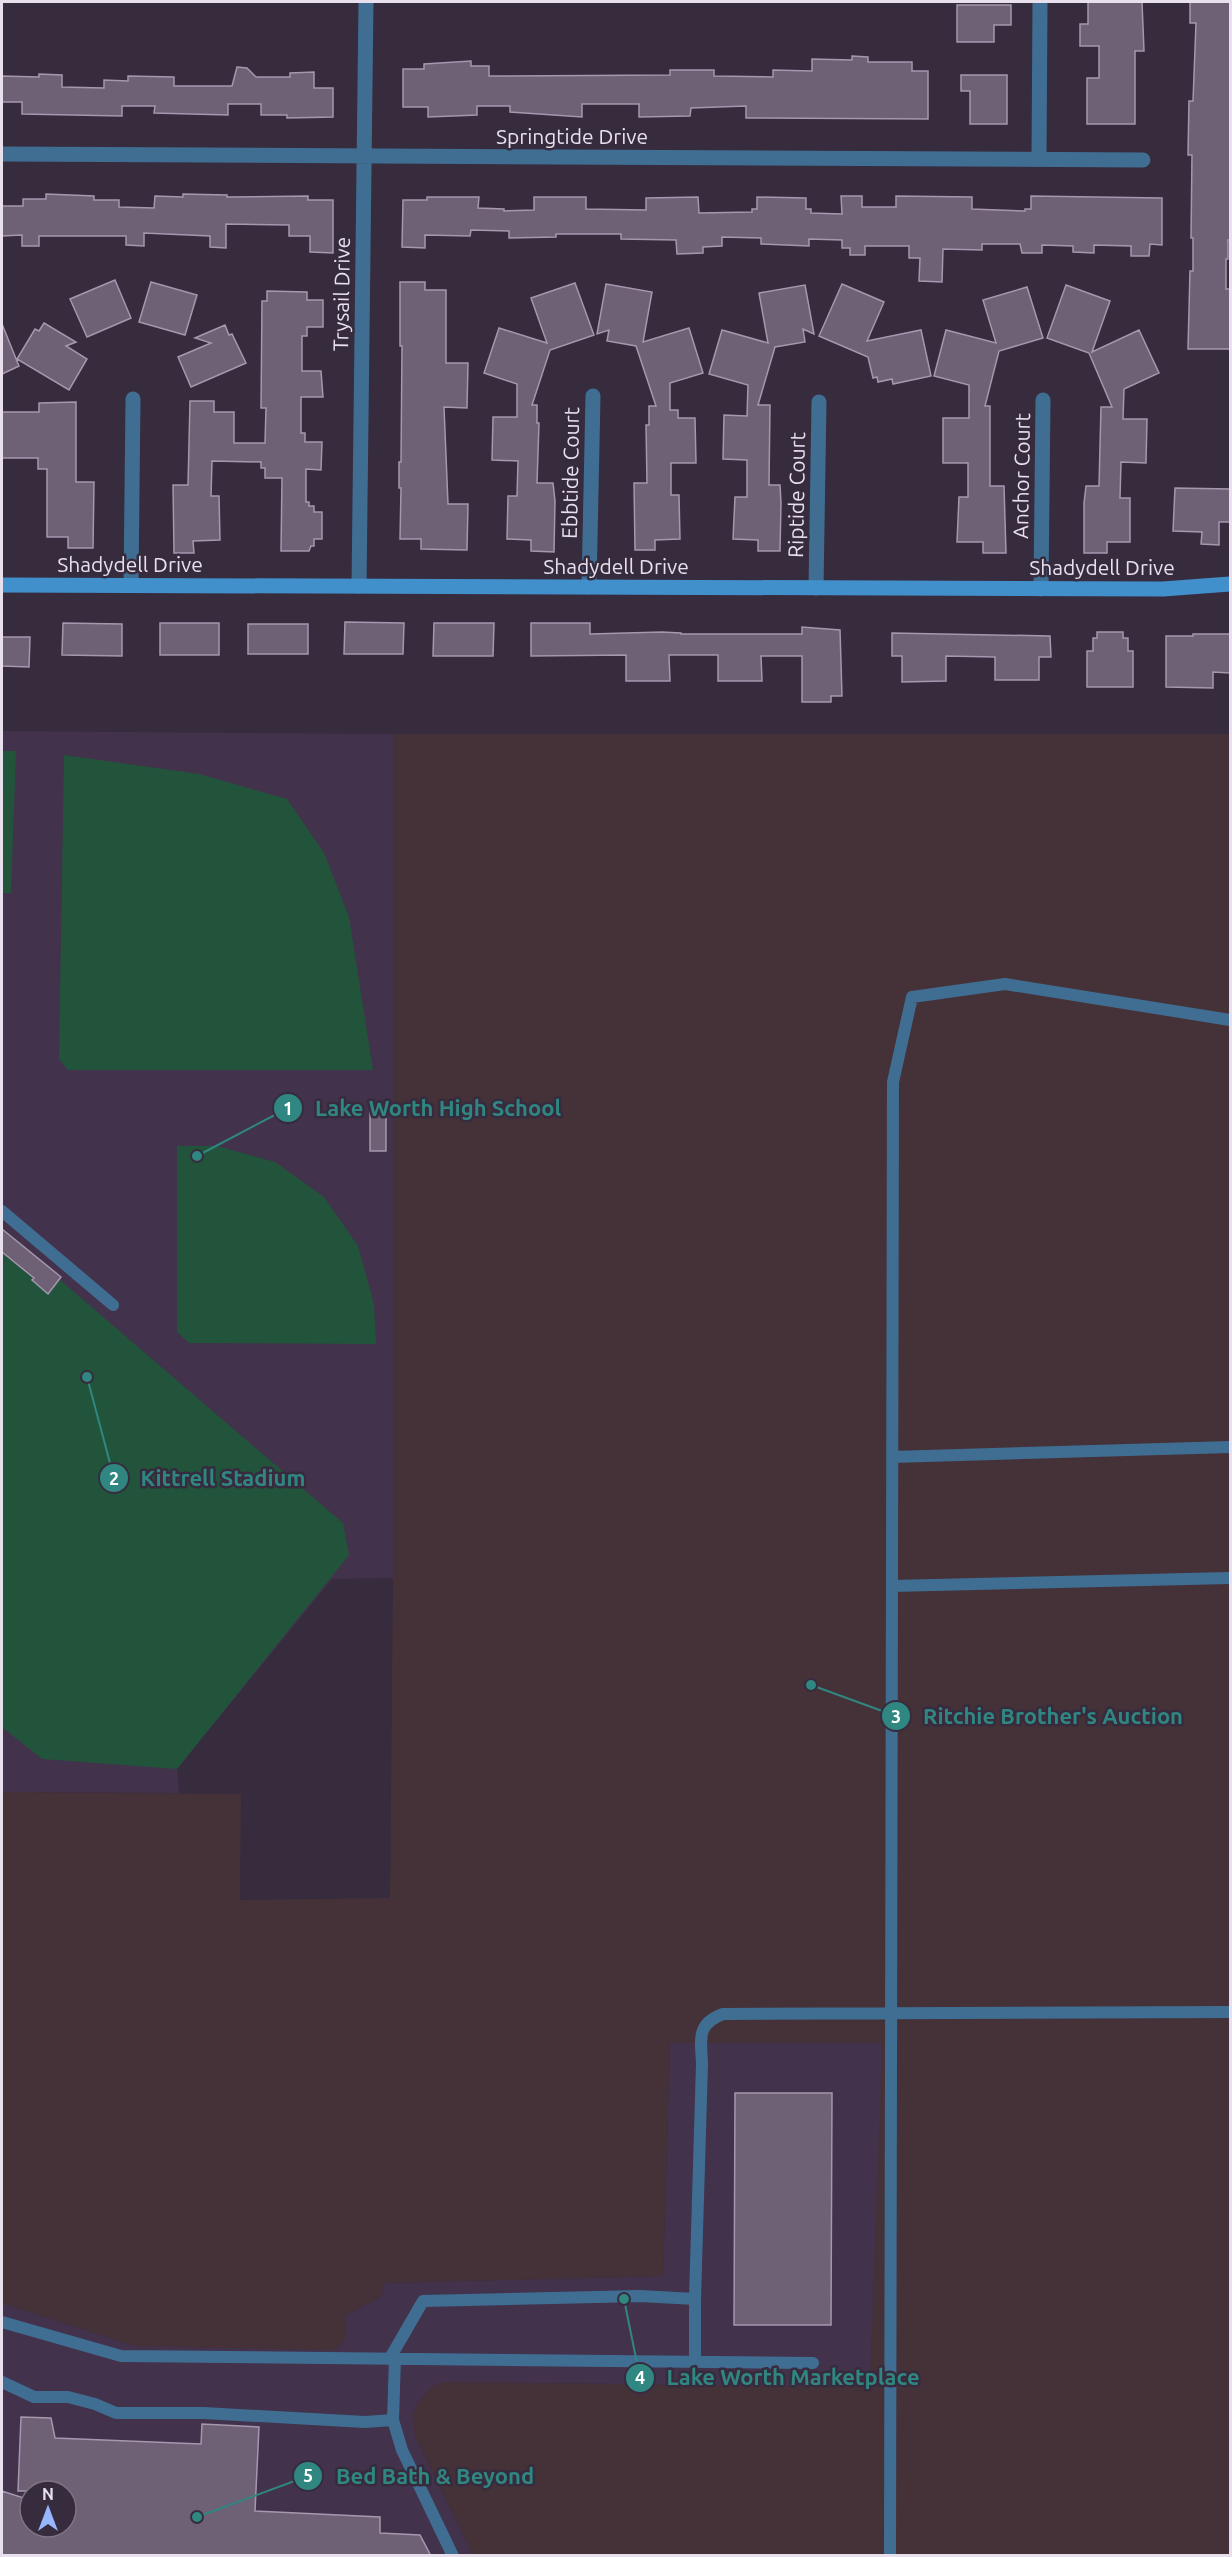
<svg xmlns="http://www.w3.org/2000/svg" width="1232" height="2557" font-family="Ubuntu,sans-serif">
  <rect width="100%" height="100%" fill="#372b3e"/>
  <path fill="#42324b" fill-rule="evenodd" d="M2 731 393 734V1578L332 1579 177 1769 179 1793 2 1792Z
    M670 2043H883L870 2387 444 2382 415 2436 473 2555 2 2556V2303L134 2346 345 2338 346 2315 382 2296 383 2283 663 2276ZM30 2491H66V2527H30Z"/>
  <path fill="#453239" d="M393 734H1230V2555H473L415 2436 412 2415 419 2401 431 2388 444 2382 870 2387 882 2043H670L663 2276 383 2283 382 2296 346 2315 345 2338 340 2346 333 2350 134 2346 2 2303V1792L241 1794 240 1900 390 1898 393 1578Z"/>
  <path fill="#22543c" d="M2 751H16L11 893H2Z
    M64 755 199 774 287 799 324 853 349 917 373 1070H68L59 1059Z
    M177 1146H217L275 1162 324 1197 358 1246 374 1304 376 1344 189 1343 177 1332Z
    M2 1230 343 1523 349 1555 177 1769 42 1759 2 1727Z"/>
  <path fill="#6e6075" stroke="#a597ae" stroke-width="1.5" d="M1088 2H1142L1144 51H1135V124H1087V78H1099V46H1080V24H1088Z
    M1190 2H1230V240H1228V259H1226V289H1230V349H1188L1190 271H1193V238H1191L1192 155H1188L1189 101H1193L1196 23H1190Z
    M957 5H1011V25H994V42H957Z
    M852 56 868 57V62H912V71H928V119L746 118V106L691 108 690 116 639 117V104H582V117L510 112V106H477V115L428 117V107H403V69H424V64L471 61V66H489V76L670 75V70H714V76L773 77V70L812 71V59L852 60Z
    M237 67 247 68 256 77H290V73L314 72V88H333V117L287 118V115H261V104H228V115L154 113 155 106H122V116L22 114V102H2V76L39 77V74L62 75V87L104 88V80L128 81V76L174 77V86H232Z
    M961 75H1007V124H970V91H961Z
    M46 194 94 196V200H119V207L154 208 155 196 183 197V194L227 195V197L308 196V200H333V253L310 252V236H289V225L226 224V248L210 247V236L144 233V246L126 245V236H39V246H22V235L2 236V206H23V199H46Z
    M841 196H862V207H896V196L972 197V209L1025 211V209H1031V196L1162 198V245L1150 244 1149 256H1131V246L1094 245V253L1073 252V246L1042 245V253H1022L1020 244H982V250L943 249 942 282 919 281 920 258H909V246H865V255H850V248H842V240L809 239V246L761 244V238L722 237V246L703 247V253L677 254 676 240 621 239V234H556V237L509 238V231L471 230 470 236 425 235V248L402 247 403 200H427V197H479L478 208 504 209V211L534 210V197H586V209L646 210V198L698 197 699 213 752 212V209H757V197L806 198V209H811V213L842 214Z
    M115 280 131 318 87 337 70 299Z
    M151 282 197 295 185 335 139 322Z
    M400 282H425V290H446V363H468L467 408 444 407 448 504H468L467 550 421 549V539H400L401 488H399V462H401L402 346H400Z
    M575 283 594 335 550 350 532 405H537V423H539L537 483H553L555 501 554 552 531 551V540L507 539 508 496H517L518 461 492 460 493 417H517V384L484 373 499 328 547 343 531 298Z
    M606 284 652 292 643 342 689 328 703 373 670 383V410H678V418H695L696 463H671V495H679L680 539 655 540V550H635L634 483H647L646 425H649V406H656L636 346 607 341 609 330 597 334Z
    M842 284 884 302 867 341 921 330 931 376 893 384 892 379 878 382 877 377 873 378 868 357 819 336Z
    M805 285 814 334 803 329 805 342 775 347 758 405H770L769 485H780L781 503 780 551H758V540L733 539 735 497H747V460L723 459 724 415 747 416 748 385 709 374 722 330 768 343 759 293Z
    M1066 285 1110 301 1092 352 1139 330 1159 373 1124 389 1123 419H1147L1146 463 1121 462 1120 498H1130V542H1107V553H1084V503L1086 486H1099L1101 407H1112L1089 353 1047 338Z
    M1027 287 1043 338 999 351 985 406H990V486H1004L1006 553H983V542H957L959 497H968V463H943V418H969V385L934 376 946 330 996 343 983 300Z
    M267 291 307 292V300H323V327H307V336H302V371H321L323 397H301V433H305V442H322L321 470 306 469V502H309V506H314V512H322V539H314V546H311L309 551H281L282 478H265V468H261V462L212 461 211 496H219L220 540 193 541 194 553H174L173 485H188L190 401H214V412H234V443H265L266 408H261L262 301H267Z
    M44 323 76 342 66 346 87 359 69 390 17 359 35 329 39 331Z
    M2 324 19 366 2 374Z
    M225 325 229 335 232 334 246 363 191 387 178 357 211 343 195 338Z
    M76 402V482H94L93 548H68V537H47V469H38V458H2V412H39V403Z
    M1175 488 1230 489V522H1219V545L1201 544 1202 532 1173 531Z
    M345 622 404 623 403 654H344Z
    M63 623 122 624V656L62 655Z
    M160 623H219V655H160Z
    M434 623H494L493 656H433Z
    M531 623H590V634L662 632 681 633V634H802V627L840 630 842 696H831V702H802V656H761L762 681H718V655H669L670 681H626V655L531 656Z
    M248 624H308V654H248Z
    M1097 632H1123V638H1128V651H1133V687H1087V651H1093V638H1097Z
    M892 633 1050 636 1051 657H1039V680H995V657L946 656V681L902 682V656H892Z
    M1193 634H1230V673L1213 672V688L1166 687V636H1193Z
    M2 637H30L29 667 2 666Z
    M370 1112H386V1151H370Z
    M2 1229 61 1277 48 1294 32 1280 34 1278 2 1252Z
    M735 2093H832L831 2325H734Z
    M21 2417 51 2418 55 2438 201 2444 202 2424 259 2427 255 2511 380 2517V2533L420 2535 431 2556H2V2491L30 2500V2527H66V2491H18Z"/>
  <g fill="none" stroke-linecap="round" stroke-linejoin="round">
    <path stroke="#406e93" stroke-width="12" d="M2 1211 113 1305
      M892 1457 1230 1447
      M892 1586 1230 1578
      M695 2299 702 2064C701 2039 696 2024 723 2014L1230 2012
      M2 2322 121 2356 813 2363
      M390 2358 423 2301 640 2296 695 2299V2361
      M2 2382 34 2397H68L95 2404 116 2413H204L365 2422 393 2420 402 2450 453 2556
      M393 2420 395 2358
      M890 2556 893 1082 912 997 1005 984 1230 1020"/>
    <path stroke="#406e93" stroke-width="15" d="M2 154 1143 160
      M1039 158 1040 2
      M131 585 133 399
      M359 586 366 2
      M589 587 593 396
      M816 588 819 402
      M1041 589 1043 400"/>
    <path stroke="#4290cb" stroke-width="15" d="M2 585 1163 589 1230 584"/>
  </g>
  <g text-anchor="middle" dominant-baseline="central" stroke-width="5" stroke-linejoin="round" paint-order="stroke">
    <g font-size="21" fill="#e8e1ed" stroke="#372b3e">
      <text x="572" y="136">Springtide Drive</text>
      <text transform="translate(341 294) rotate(-89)">Trysail Drive</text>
      <text transform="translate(570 473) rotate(-89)">Ebbtide Court</text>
      <text transform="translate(1021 476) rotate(-89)">Anchor Court</text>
      <text transform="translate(796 495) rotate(-89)">Riptide Court</text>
      <text x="130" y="564">Shadydell Drive</text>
      <text x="616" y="566">Shadydell Drive</text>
      <text x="1102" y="567">Shadydell Drive</text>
    </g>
  </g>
  <path fill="none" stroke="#308681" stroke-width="2" d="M197 1156L288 1108M87 1377L114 1478M811 1685L896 1716M624 2299L640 2378M197 2517L308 2476"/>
  <g fill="#308681" stroke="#372b3e" stroke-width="2">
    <circle cx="197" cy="1156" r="6"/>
    <circle cx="87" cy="1377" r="6"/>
    <circle cx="811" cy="1685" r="6"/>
    <circle cx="624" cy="2299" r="6"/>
    <circle cx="197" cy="2517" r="6"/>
    <circle cx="288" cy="1108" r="15"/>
    <circle cx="114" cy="1478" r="15"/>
    <circle cx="896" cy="1716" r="15"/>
    <circle cx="640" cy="2378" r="15"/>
    <circle cx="308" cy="2476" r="15"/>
  </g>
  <g font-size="18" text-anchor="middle" font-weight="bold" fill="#fff">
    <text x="288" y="1115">1</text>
    <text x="114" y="1485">2</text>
    <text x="896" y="1723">3</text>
    <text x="640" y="2384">4</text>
    <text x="308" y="2482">5</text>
  </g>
  <g font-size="22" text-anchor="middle" font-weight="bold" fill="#308681" stroke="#372b3e" stroke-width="5" stroke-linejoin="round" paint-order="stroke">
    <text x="438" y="1116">Lake Worth High School</text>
    <text x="223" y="1486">Kittrell Stadium</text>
    <text x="1053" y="1724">Ritchie Brother's Auction</text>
    <text x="793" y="2385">Lake Worth Marketplace</text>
    <text x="435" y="2484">Bed Bath &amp; Beyond</text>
  </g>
  <rect width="1232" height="2557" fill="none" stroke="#e8e1ed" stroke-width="6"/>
  <g transform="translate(48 2509)"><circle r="28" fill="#372b3e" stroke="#7e7484" stroke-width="1.5"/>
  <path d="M0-4.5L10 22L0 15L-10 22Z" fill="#96b6fd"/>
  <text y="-9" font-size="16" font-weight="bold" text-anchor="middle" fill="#e8e1ed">N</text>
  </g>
</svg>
